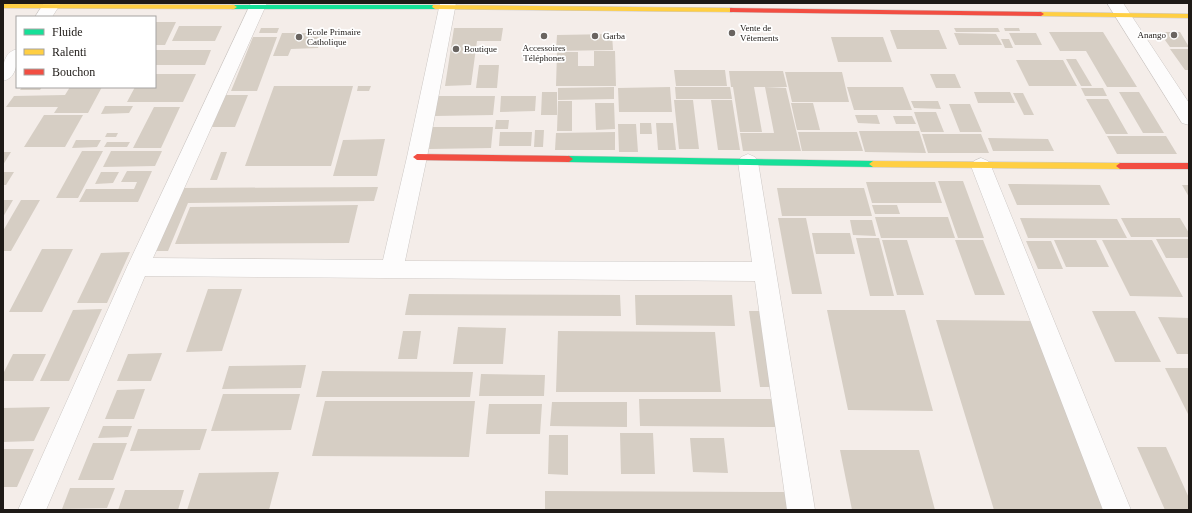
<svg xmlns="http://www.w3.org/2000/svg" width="1192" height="513" font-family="'Times New Roman',serif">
  <rect width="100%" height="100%" fill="#f4ede9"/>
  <path fill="#d6cec4" d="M155 22H176L165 45H155Z
    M179 26H222L215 41H172Z
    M261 28H279L277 33H259Z
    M454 28H503L501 41H477L471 85 445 86Z
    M954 28H998L1000 32H956Z
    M1004 28H1019L1020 31H1005Z
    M890 30H939L947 49H897Z
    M1049 32H1103L1137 87H1107L1086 51H1060Z
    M1159 32H1180L1189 47H1170Z
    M282 33H323L318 48 291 49 288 56H273Z
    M954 33 996 34 1002 45H959Z
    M1009 33H1036L1042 45H1015Z
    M612 34 613 50 556 51 557 35Z
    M253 37H277L257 91H231Z
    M831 37H883L892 62H838Z
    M1001 39H1009L1013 48H1005Z
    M1170 49H1189V70H1185Z
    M155 50H211L205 65H155Z
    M594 51H615L616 86H556L557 52H578V66H594Z
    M1066 59H1076L1092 86H1081Z
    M1016 60H1063L1077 86H1029Z
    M479 65H499L497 88H476Z
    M674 70H725L727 86H676Z
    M729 71H783L787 87H731Z
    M785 72H842L849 102H792Z
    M155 74H196L183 102H127L135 87H155Z
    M930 74H955L961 88H936Z
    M274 86H353L331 166H245Z
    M358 86H371L369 91H357Z
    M22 87H42L40 90H20Z
    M70 87H102L88 113H54L58 107H6L14 96 65 95Z
    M614 87V99L558 100V88Z
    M670 87 672 112H619L618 88Z
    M675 87H730L732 99H676Z
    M733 87H754L762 132H740Z
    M765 87 786 88 801 151H743L740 133H774Z
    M847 87H903L912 110H854Z
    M1081 88H1103L1107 96H1085Z
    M542 92H557V115H541Z
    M974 92H1010L1015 103H978Z
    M1119 92H1139L1164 133H1143Z
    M1013 93H1023L1034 115H1024Z
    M225 95H248L235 127H212Z
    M438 96H495L493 115 435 116Z
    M501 96H536L535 111 500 112Z
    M1086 99H1108L1128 134H1106Z
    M674 100H693L699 149H679Z
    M711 100H732L740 150H718Z
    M558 101H572V131H557Z
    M911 101H938L941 109 914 108Z
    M595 103H614L615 129 596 130Z
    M791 103H813L820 130H797Z
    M949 104H970L982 132H960Z
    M105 106H133L129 113 101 114Z
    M154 107H180L161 148H133Z
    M914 112H936L944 132H921Z
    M44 115H83L65 147H24Z
    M855 115H877L880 124 858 123Z
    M893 116H912L916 124H896Z
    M496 120H509L508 129H495Z
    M640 123H651L652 134H640Z
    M656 123H673L676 150H658Z
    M618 124H636L638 152H619Z
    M432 127H493L491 148 429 149Z
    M535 130H544L543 147H534Z
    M859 131H919L926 153 865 152Z
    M500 132H532L531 146H499Z
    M615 132V150H555L556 133Z
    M798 132H857L863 151H802Z
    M107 133H118L116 137H105Z
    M922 134H981L989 153H928Z
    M1107 136H1166L1177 154H1117Z
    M988 138 1048 139 1054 151H993Z
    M385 139 377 176H333L343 140Z
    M76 140H101L97 147 72 148Z
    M107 142H130L127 147H104Z
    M82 151H103L78 198H56Z
    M111 151H162L155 166 103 167Z
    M3 152H11L3 165Z
    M221 152H227L217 180H210Z
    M127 171H152L138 202H79L86 189H134L137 182H121Z
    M14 172 6 185H3V172Z
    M101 172H119L113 183 95 184Z
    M938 181H963L984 238H958Z
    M866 182H935L942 203H872Z
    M1008 184 1100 185 1110 205H1017Z
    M1182 185H1189V197Z
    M378 187 374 201 188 203 168 251H153L180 188Z
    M777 188H864L872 216H782Z
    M3 200H13L3 217Z
    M21 200H40L11 251H3V231Z
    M358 205 349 243 175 244 190 207Z
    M872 205H897L900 214H875Z
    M875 217H948L955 238H881Z
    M778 218H806L822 294H792Z
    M1020 218 1117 219 1127 238H1028Z
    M1121 218H1180L1189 233V237H1131Z
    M850 220H872L876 236 853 235Z
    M812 233H850L855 254H816Z
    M856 238H879L894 296H870Z
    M1156 239H1189V258H1166Z
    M882 240H907L924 295H897Z
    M955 240H983L1005 295H975Z
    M1054 240H1096L1109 267H1066Z
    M1102 240H1152L1183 297 1130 296Z
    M1026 241H1051L1063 269H1038Z
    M42 249H73L42 312H9Z
    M130 252 107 303H77L101 253Z
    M208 289H242L222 351 186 352Z
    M409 294 620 295 621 316 405 315Z
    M635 295H732L735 326 636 325Z
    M102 309 69 381H40L73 310Z
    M827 310H905L933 411 848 410Z
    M749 311H765L777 387H760Z
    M1092 311H1135L1161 362H1115Z
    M1158 317 1189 318V354H1177Z
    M936 320 1036 321 1111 510H994Z
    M458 327 506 328 503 364H453Z
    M403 331H421L417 359H398Z
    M558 331 715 332 721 392H556Z
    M162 353 151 381H117L128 354Z
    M13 354H46L33 381H3V374Z
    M306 365 301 388 222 389 229 366Z
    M1165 368H1189V416Z
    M322 371 473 372 470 397H316Z
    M481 374 545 375 544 396H479Z
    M145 389 134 419H105L117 390Z
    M223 394H300L291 430 211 431Z
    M639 399H775L779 427 640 426Z
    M325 401H475L469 457 312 456Z
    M552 402H627V427L550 426Z
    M489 404H542L540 434H486Z
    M50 407 34 441 3 442V408Z
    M103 426H132L128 437 98 438Z
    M138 429H207L200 450 130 451Z
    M620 433H653L655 474H621Z
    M549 435H568V475L548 474Z
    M690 438H724L728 473 693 472Z
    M93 443H127L113 480H78Z
    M1137 447H1166L1189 498V510H1165Z
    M3 449H34L17 487H3Z
    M840 450H919L935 510H852Z
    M279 472 269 510H187L199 473Z
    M70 488H115L107 508 62 509Z
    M125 490H184L178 510H118Z
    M545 491 787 492 790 510H545Z"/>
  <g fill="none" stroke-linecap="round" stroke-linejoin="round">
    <g stroke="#cdc8c5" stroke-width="1">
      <path id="street" d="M44 3H61L52 17H35Z
        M251 3H267L153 258 383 260 407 157 440 3H456L427 157 405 261 752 262 738 162 741 157 748 154 755 157 758 162 815 510H787L755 281 145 276 46 510H18L127 267Z
        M1107 3H1123L1189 103V125L1182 123Z
        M17 49C17 62 18 77 3 81 3 68 2 53 17 49Z
        M981 158 988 161 991 166 1131 510H1103L971 166 974 161Z"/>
    </g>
    <g stroke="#cdc8c5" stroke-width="1">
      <path id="fast" d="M232 5H435L438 7 435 9H232Z
        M569 156 873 161 877 164 873 167 569 162 565 159Z"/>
    </g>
    <g stroke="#cdc8c5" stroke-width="1">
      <path id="slow" d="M3 4 234 5 237 7 234 9 3 8Z
        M433 5 732 8 735 10 732 12 435 9 432 7Z
        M1039 12 1189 14V18L1041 16 1038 14Z
        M873 161 1120 163 1124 166 1120 169 873 167 869 164Z"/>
    </g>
    <g stroke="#cdc8c5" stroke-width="1">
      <path id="jam" d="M730 8 1041 12 1044 14 1041 16 732 12H730Z
        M417 154 569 156 573 159 569 162 417 160 413 157Z
        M1120 163H1189V169H1120L1116 166Z"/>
    </g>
    <use href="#street" fill="#fdfcfc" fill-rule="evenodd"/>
    <use href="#fast" fill="#16e098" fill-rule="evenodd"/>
    <use href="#slow" fill="#ffcf43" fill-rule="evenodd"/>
    <use href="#jam" fill="#f24e42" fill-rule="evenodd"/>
  </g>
  <g fill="#696460" stroke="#fff" stroke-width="1.5">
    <circle cx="732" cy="33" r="4"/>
    <circle cx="1174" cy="35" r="4"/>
    <circle cx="544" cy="36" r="4"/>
    <circle cx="595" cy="36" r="4"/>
    <circle cx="299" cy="37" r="4"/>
    <circle cx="456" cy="49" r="4"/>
  </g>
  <g text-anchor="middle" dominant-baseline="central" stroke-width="3.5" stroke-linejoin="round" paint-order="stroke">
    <g font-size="9" fill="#1e1a17" stroke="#fff" text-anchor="start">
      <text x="740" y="28">Vente de<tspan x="740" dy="10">Vêtements</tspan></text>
      <text x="307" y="32">Ecole Primaire<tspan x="307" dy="10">Catholique</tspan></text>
      <text x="1166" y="35" text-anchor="end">Anango</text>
      <text x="603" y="36">Garba</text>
      <text x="544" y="48" text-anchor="middle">Accessoires<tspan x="544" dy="10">Téléphones</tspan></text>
      <text x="464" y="49">Boutique</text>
    </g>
  </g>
  <rect width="1192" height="513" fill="none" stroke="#1e1a17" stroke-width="8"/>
  <rect x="16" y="16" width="140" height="72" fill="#ffffff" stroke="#a5a3a2"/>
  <rect x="24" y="29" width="20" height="6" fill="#16e098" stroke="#a5a3a2"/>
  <text x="52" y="36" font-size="12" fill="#1e1a17">Fluide</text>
  <rect x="24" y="49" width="20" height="6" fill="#ffcf43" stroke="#a5a3a2"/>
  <text x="52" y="56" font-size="12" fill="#1e1a17">Ralenti</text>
  <rect x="24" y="69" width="20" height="6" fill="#f24e42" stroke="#a5a3a2"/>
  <text x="52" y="76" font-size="12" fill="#1e1a17">Bouchon</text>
</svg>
